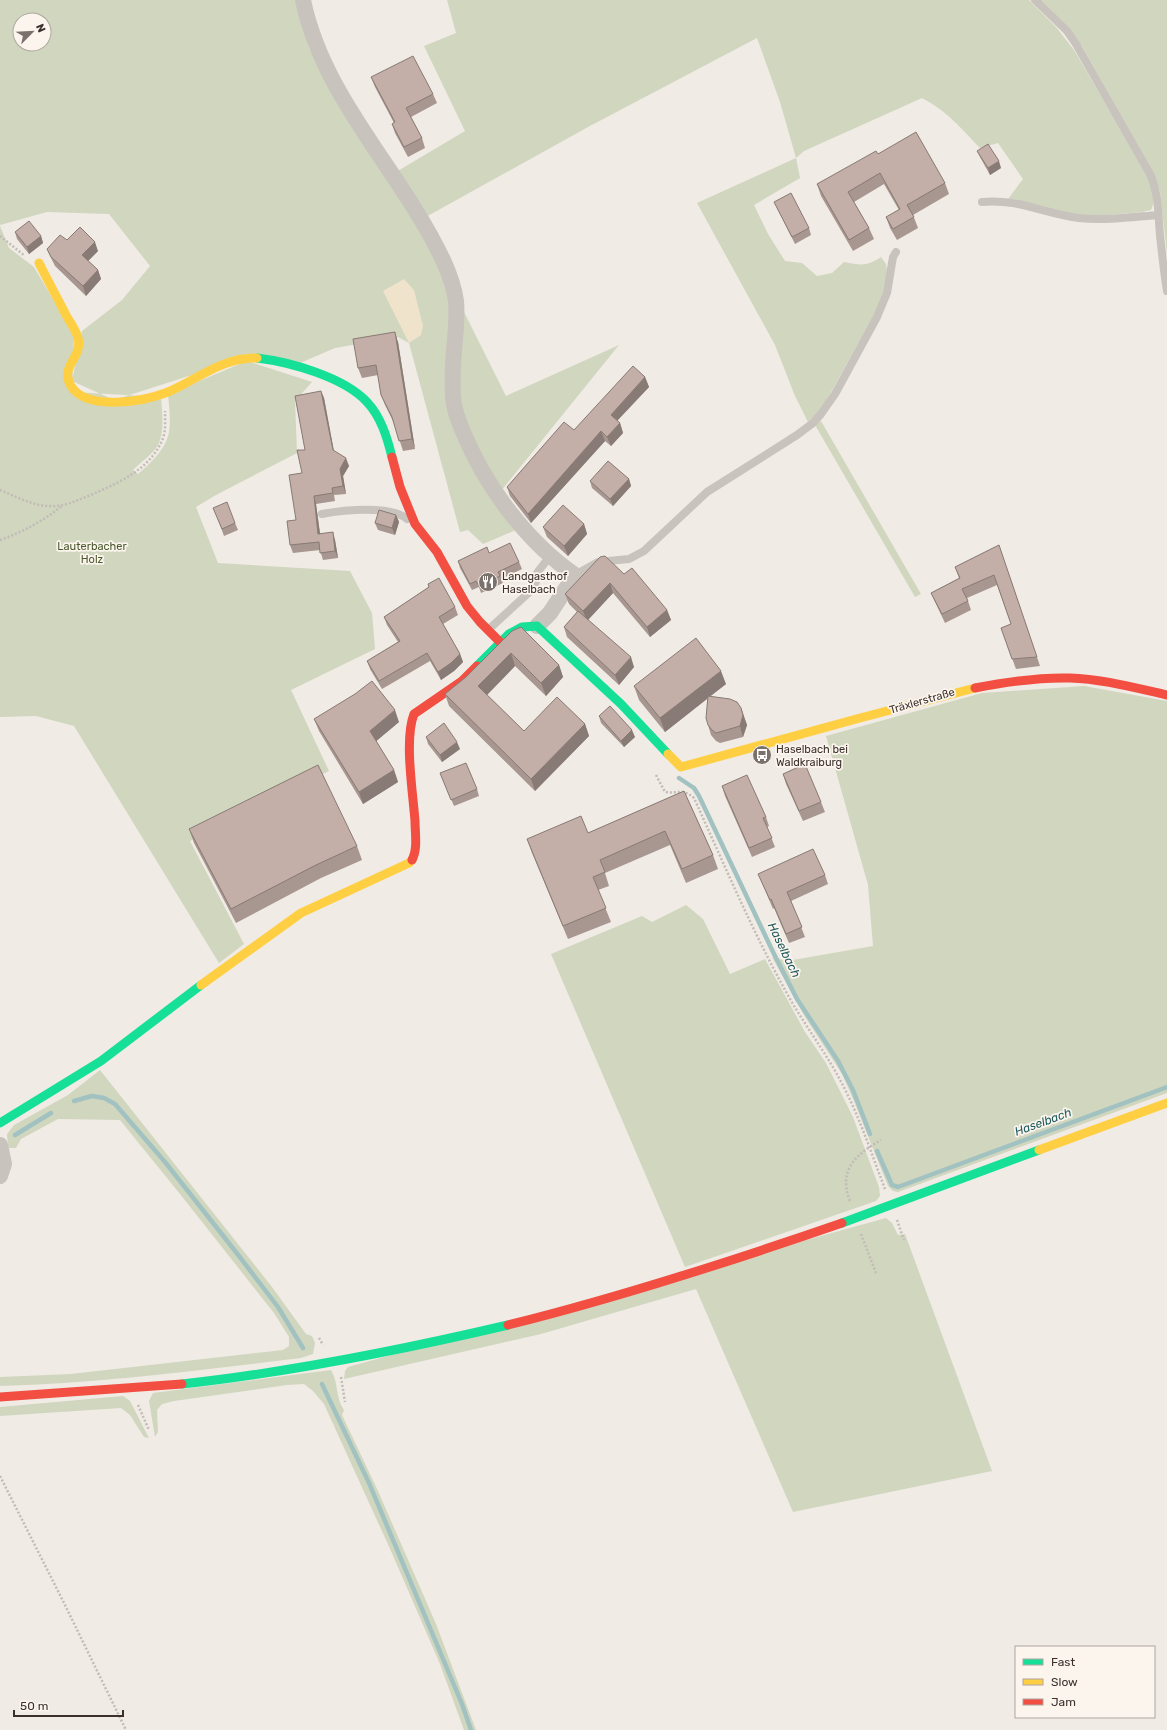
<svg xmlns="http://www.w3.org/2000/svg" width="1167" height="1730" font-family="Rubik,sans-serif">
  <rect width="100%" height="100%" fill="#f0ebe5"/>
  <path fill="#d1d6bf" fill-rule="evenodd" d="M0 0H297L309 48 344 110 418 224 450 293 448 392 516 530 483 544 468 530 460 532 409 343 398 337 335 348 300 363 254 355 114 400 72 381 82 331 122 300 150 266 109 214 47 212 0 225ZM20 20H44V44H20Z
    M447 0H1029L1056 27 1074 50 1144 169C1149 181 1158 197 1151 210L1142 212 1082 217 1008 199 1023 179 998 143 980 148C960 127 948 112 922 98L804 151 796 158 800 178 754 205 768 234 785 261 802 263 817 276 832 273 844 262C861 265 866 267 881 257L886 264 888 277 880 304 821 410 808 422 795 396 775 345 697 203 796 158 780 102 757 38 588 127 424 218 396 172 465 131 424 46 456 33Z
    M1039 0H1167V254L1160 191 1150 167 1082 46Z
    M0 226 9 248 34 267 74 335 72 392 161 397C162 411 165 431 158 445 154 453 140 463 133 470L138 474C151 463 166 449 169 432 171 420 169 406 168 394L247 361 312 382 295 401 297 453 216 495 196 507 218 563 350 571 372 613 375 649 291 690 329 771 190 841 244 944 219 963 74 726 36 716 0 717Z
    M462 308 506 396 619 345 501 491 476 455 459 402Z
    M821 421 921 594 915 597 815 425Z
    M1084 686 1167 701V1093L898 1192 893 1191 888 1186 853 1099 842 1074 805 1017 772 957 787 961 873 946 868 885 826 736 982 693Z
    M686 905 703 919 730 974 765 959 805 1032 826 1063 853 1117 879 1187 880 1196 876 1201 685 1267 551 954 642 916 652 922Z
    M100 1070 272 1287 306 1334 312 1336 315 1343 313 1354 301 1358C201 1370 101 1383 0 1386V1377L71 1374 283 1350 289 1346V1337L274 1313 180 1194 120 1120 58 1119 21 1139 16 1148H8L7 1134 14 1125 68 1095Z
    M886 1218 892 1223 898 1235 905 1234 992 1471 793 1512 696 1289 541 1334 344 1379 345 1371 348 1367Z
    M331 1370C339 1383 335 1398 344 1410L342 1415 378 1491 436 1624 476 1730H464L440 1664 391 1551 324 1404 313 1391 304 1384 287 1385 174 1401 162 1404 157 1410 158 1432 155 1437 149 1401 153 1393Z
    M123 1396 130 1401 149 1438 144 1437 130 1415 121 1408 0 1416V1407Z"/>
  <path fill="#efe3cc" d="M404 279 414 290 423 326 421 335 409 343 383 291Z"/>
  <g fill="none" stroke-linecap="round" stroke-linejoin="round">
    <path stroke="#a1c2c1" stroke-width="4.5" d="M679 778 694 788 699 796 774 954 797 999 838 1061 853 1090 870 1134
      M74 1101 92 1096 104 1098 115 1104 165 1162 239 1256 278 1307 303 1348
      M15 1135 51 1113
      M877 1151 892 1185 898 1187 1167 1087
      M322 1384 369 1483 462 1704 471 1730"/>
    <path stroke="#c2bbb6" stroke-width="2.5" stroke-dasharray="2 2" stroke-linecap="butt" d="M0 236 25 256
      M0 490C15 496 33 506 49 506 65 507 78 500 93 494 120 482 151 469 163 438 166 430 165 420 165 411
      M0 540C23 532 43 521 62 506
      M656 775 665 792C677 794 683 788 694 798 723 862 751 928 785 990 799 1016 816 1039 831 1064 855 1103 869 1147 885 1189
      M850 1201C838 1170 855 1155 881 1140
      M897 1220 904 1240
      M861 1234 876 1273
      M319 1338 323 1345
      M341 1377 345 1402
      M138 1405 149 1430
      M0 1476 63 1601 126 1730"/>
    <path stroke="#c9c3be" stroke-width="8" d="M1035 0 1067 31 1076 44 1150 174C1159 194 1158 214 1160 235 1162 254 1164 273 1167 291
      M982 202C1016 198 1046 214 1079 218 1104 221 1133 217 1158 215
      M322 514C343 510 391 505 407 519
      M575 575 598 562 629 559 644 551 707 492 797 435 813 423 821 414 835 394 877 317 887 293 893 257 896 252
      M488 630 535 587 537 573 550 556"/>
    <path stroke="#c9c3be" stroke-width="16" d="M303 0C323 98 401 171 443 260 449 273 454 286 456 301 457 313 456 328 455 340 453 359 452 378 453 397 454 409 459 423 464 434 486 487 528 543 575 575L550 613 537 626
      M0 1145 4 1164 0 1176"/>
    <path stroke="#16e098" stroke-width="9" d="M257 358C290 362 344 377 367 402 381 417 387 437 392 457
      M477 666 509 634 522 627 537 626 621 704 668 754
      M0 1123 101 1061 201 985
      M842 1223 1039 1150
      M182 1384C292 1372 401 1350 508 1325"/>
    <path stroke="#ffcf43" stroke-width="9" d="M39 263C48 281 58 299 67 317 71 323 76 331 78 338 83 358 59 366 71 386 87 412 145 401 168 392 198 379 223 357 257 358
      M668 754 681 767 860 718 975 688
      M201 985 301 913 409 863 412 860
      M1039 1150 1167 1103"/>
    <path stroke="#f24e42" stroke-width="9" d="M392 457 400 487 415 524 437 552 467 606 480 622 500 642
      M975 688C1006 682 1038 677 1070 678 1103 679 1135 688 1167 695
      M412 860C418 849 415 833 415 821 413 793 404 739 414 714L462 681 477 666
      M508 1325C621 1297 732 1261 842 1223
      M0 1397 182 1384"/>
  </g>
  <path fill="#a89690" d="M371 77 433 94 437 103 411 117 422 138 425 148 408 157 395 133 392 124 394 123 375 87Z
    M977 151 1001 168 990 175 980 157Z
    M878 154 945 183 949 194 913 215 918 228 897 240 890 228 886 217 899 210 884 184 854 202 869 228 874 239 853 251 821 196 817 184Z
    M774 202 809 228 811 235 795 244Z
    M15 232 41 236 43 243 29 254 17 239Z
    M67 240 98 251 88 261 98 270 101 279 86 296 55 266 51 258 47 249Z
    M398 342 415 449 403 451 394 423 385 405 381 395 378 375 362 378 358 368Z
    M645 377 649 387 617 421 620 423 623 433 611 446 605 441 531 523 510 496 507 487Z
    M321 391 324 398 334 451 349 466 343 476 346 494 334 495 335 501 316 504 320 534 335 540 338 558 323 560 320 550 293 553 290 545 296 520 305 450Z
    M629 479 631 486 613 506 592 488 590 481Z
    M216 514 235 523 238 530 224 536Z
    M396 515 399 522 395 535 378 530 375 523Z
    M584 524 587 534 568 556 547 537 543 527Z
    M999 545 1040 666 1016 669 1001 628 1011 624 997 585 967 598 971 610 945 623 935 602 931 593 959 578 955 567Z
    M489 553 519 562 522 569 501 579 503 583 481 593 479 587 472 590 460 568 458 561Z
    M624 574 667 610 671 620 650 637 613 593 588 620 634 667 619 685 567 637 564 627 577 612 569 604 565 594Z
    M428 584 455 607 458 615 443 624 460 654 463 662 454 671 441 680 430 661 382 689 370 669 367 661 398 642 387 625 384 617 429 587Z
    M512 631 559 665 563 677 546 696 515 666 487 695 524 731 585 724 589 736 535 791 449 706 445 694 466 677Z
    M726 684 710 696 741 708 747 725 743 737 720 743 716 741 711 735 708 725V698L665 732 639 700 634 686Z
    M599 716 635 737 624 747 601 723Z
    M314 719 399 722 376 741 394 770 398 782 363 804 319 731Z
    M426 737 460 749 442 762 428 744Z
    M440 773 477 789 479 796 454 806Z
    M783 774 821 802 825 812 803 821 786 784Z
    M722 786 766 817 769 826 767 827 775 847 752 857 725 796Z
    M684 791 713 855 718 869 686 883 670 845 605 873 609 886 598 890 611 922 568 939 532 853 527 839 588 833Z
    M189 829 357 846 362 860 321 878 236 923 194 843Z
    M758 874 825 875 828 884 791 901 805 937 789 943 774 908 773 909 762 883Z"/>
  <path fill="#887a75" d="M999 161 1001 168 990 175 988 168Z
    M41 236 43 243 29 254 27 247Z
    M95 242 98 251 85 264 82 255Z
    M98 270 101 279 86 296 83 286Z
    M395 332 398 342 415 449 412 439Z
    M645 377 649 387 614 424 611 415Z
    M321 391 324 398 335 458 333 450Z
    M620 423 623 433 611 446 607 437Z
    M601 431 605 441 531 523 528 514Z
    M346 458 349 466 343 476 346 494 343 486 340 469Z
    M629 479 631 486 613 506 610 499Z
    M314 496 316 504 321 541 318 534Z
    M396 515 399 522 395 535 392 528Z
    M584 524 587 534 568 556 564 546Z
    M333 532 335 540 338 558 335 551Z
    M610 583 613 593 587 621 583 611Z
    M667 610 671 620 650 637 647 627Z
    M511 653 515 666 483 699 478 686Z
    M460 654 463 662 454 671 441 680 438 672Z
    M631 657 634 667 619 685 615 675Z
    M559 665 563 677 546 696 541 683Z
    M721 671 726 684 665 732 660 718Z
    M741 708 747 725 743 737 740 726Z
    M395 710 399 722 374 743 370 731Z
    M585 724 589 736 535 791 531 779Z
    M632 730 635 737 624 747 621 741Z
    M457 742 460 749 442 762 440 755Z
    M394 770 398 782 363 804 359 792Z"/>
  <path fill="#c3afa7" stroke="#887a75" d="M413 56 433 94 406 108 422 138 404 147 392 124 395 122 371 77Z
    M916 132 945 183 907 205 914 217 893 229 886 217 900 209 880 173 848 192 869 228 849 240 817 184 876 151 878 154Z
    M988 144 999 161 988 168 977 151Z
    M791 193 809 228 792 237 774 202Z
    M29 221 41 236 27 247 15 232Z
    M80 227 95 242 82 255 98 270 83 286 51 257 47 249 60 235 67 240Z
    M395 332 412 439 399 441 392 417 381 395 376 365 358 368 353 339Z
    M633 366 645 377 611 415 620 423 607 437 601 431 528 514 507 487 564 422 574 430Z
    M321 391 333 450 346 458 340 469 343 486 332 488 333 493 314 496 318 534 333 532 335 551 320 553 319 542 290 545 287 521 296 520 289 475 302 473 297 450H305L295 396Z
    M608 461 629 479 610 499 590 481Z
    M227 502 235 523 222 529 213 508Z
    M563 505 584 524 564 546 543 527Z
    M379 510 396 515 392 528 375 523Z
    M510 543 519 562 498 572 500 576 479 586 476 581 470 584 458 561 487 547 489 553Z
    M999 545 1037 657 1012 659 1001 628 1011 624 994 575 962 589 968 601 942 614 931 593 960 578 955 567Z
    M605 556 624 574 632 568 667 610 647 627 610 583 583 611 565 594 600 557Z
    M439 578 455 607 439 617 460 654 451 663 438 672 427 653 379 681 367 661 400 641 384 617 429 587 428 584Z
    M578 611 631 657 615 675 564 627Z
    M521 627 559 665 541 683 511 653 478 686 524 731 557 697 585 724 531 779 445 694 466 677 512 631Z
    M696 638 721 671 660 718 634 686Z
    M372 681 395 710 370 731 394 770 359 792 314 719 355 694Z
    M708 696 730 699 737 702 741 708 743 715 740 726 716 733 712 730 708 725 706 718Z
    M610 706 632 730 621 741 599 716Z
    M444 723 457 742 440 755 426 737Z
    M466 763 477 789 451 800 440 773Z
    M805 764 821 802 799 811 783 774Z
    M318 765 357 846 316 865 231 909 189 829Z
    M747 775 766 817 763 818 772 838 749 848 722 786Z
    M684 791 713 855 682 869 665 831 600 860 605 872 593 877 606 908 563 926 527 839 581 816 588 833Z
    M813 849 825 875 787 892 802 927 786 934 771 899 770 900 758 874Z"/>
  <defs>
    <g id="restaurant-disc" transform="scale(1)"><circle r="9.5" fill="#7a716c" stroke="#fbf5ee"/><path d="M-5-6h1v4h1v-4h1v4h1v-4h1v5L-1.5 .5V6h-2V.5L-5-1ZM5-6V6H3V1.5H1.5Q1.5-4 5-6Z" fill="#fff"/></g>
    <g id="bus-disc" transform="scale(1)"><circle r="9.5" fill="#7a716c" stroke="#fbf5ee"/><path d="M-5-6H5V4H4V6H2V4H-2V6H-4V4H-5ZM-3.5-4V0h7V-4ZM-3.5 1.2v1.5H-2V1.2ZM2 1.2v1.5H3.5V1.2Z" fill="#fff"/></g>
  </defs>
  <g fill-rule="evenodd">
    <use href="#restaurant-disc" x="488" y="582"/>
    <use href="#bus-disc" x="762" y="755"/>
  </g>
  <g text-anchor="middle" dominant-baseline="central" stroke-width="3.5" stroke-linejoin="round" paint-order="stroke">
    <g font-size="11" fill="#4a5a2e" stroke="#fbf5ee">
      <text x="92" y="546">Lauterbacher<tspan x="92" dy="13">Holz</tspan></text>
    </g>
    <g font-size="11" fill="#3b302b" stroke="#fbf5ee" text-anchor="start">
      <text x="502" y="576">Landgasthof<tspan x="502" dy="13">Haselbach</tspan></text>
      <text x="776" y="749">Haselbach bei<tspan x="776" dy="13">Waldkraiburg</tspan></text>
    </g>
    <g font-size="11" fill="#3b302b" stroke="#fbf5ee">
      <text transform="translate(922 701) rotate(-16)">Träxlerstraße</text>
    </g>
    <g font-size="12" font-style="italic" fill="#1f5a5e" stroke="#fbf5ee">
      <text transform="translate(784 950) rotate(64)">Haselbach</text>
      <text transform="translate(1043 1122) rotate(-20)">Haselbach</text>
    </g>
  </g>
  <rect x="1015" y="1646" width="140" height="72" fill="#fbf5ee" stroke="#aea6a0"/>
  <rect x="1023" y="1659" width="20" height="6" fill="#16e098" stroke="#aea6a0"/>
  <text x="1051" y="1666" font-size="12" fill="#3b302b">Fast</text>
  <rect x="1023" y="1679" width="20" height="6" fill="#ffcf43" stroke="#aea6a0"/>
  <text x="1051" y="1686" font-size="12" fill="#3b302b">Slow</text>
  <rect x="1023" y="1699" width="20" height="6" fill="#f24e42" stroke="#aea6a0"/>
  <text x="1051" y="1706" font-size="12" fill="#3b302b">Jam</text>
  <g transform="translate(32 32) rotate(66)"><circle r="19" fill="#fbf5ee" stroke="#aea6a0"/>
  <path d="M0-3L7 15L0 10L-7 15Z" fill="#7a716c"/>
  <text y="-6" font-size="11" font-weight="bold" text-anchor="middle" fill="#3b302b">N</text>
  </g>
  <path d="M14 1710v6h109v-6" fill="none" stroke="#3b302b" stroke-width="2"/>
  <text x="20" y="1710" font-size="12" fill="#3b302b" stroke="#fbf5ee" stroke-width="3" paint-order="stroke">50 m</text>
</svg>
